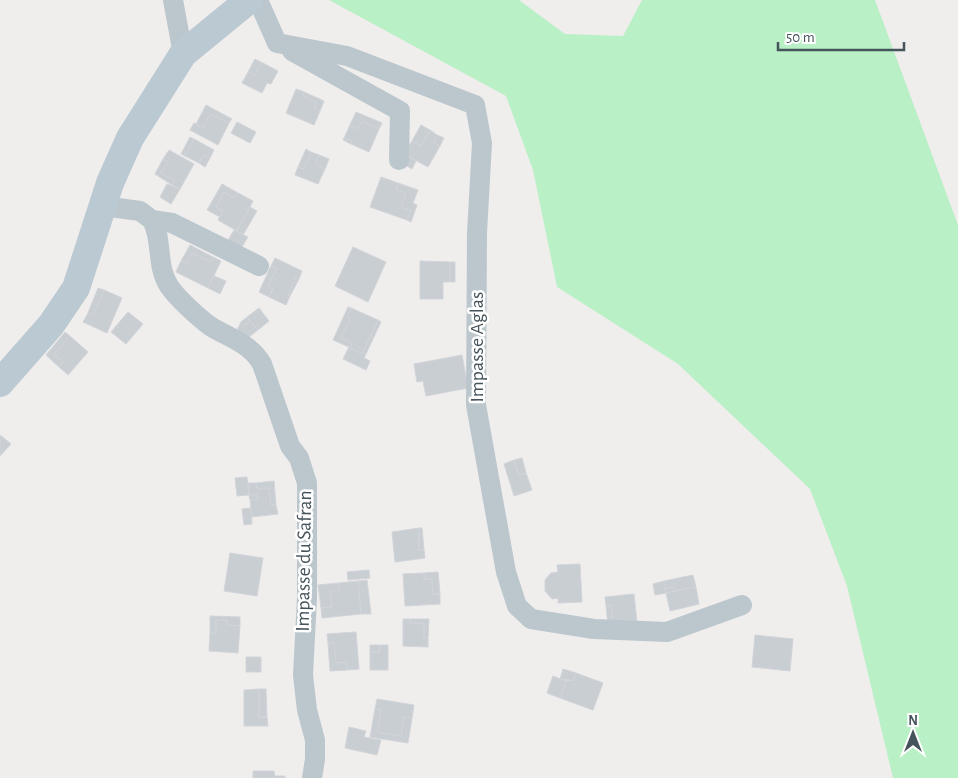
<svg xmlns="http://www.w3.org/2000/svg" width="958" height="778" font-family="'Alegreya Sans',sans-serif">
  <rect width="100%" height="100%" fill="#f0eded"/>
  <path fill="#b9f0c6" d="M329 0H519L565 34 623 36 642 0H875L958 225V778H893L847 586 810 489 678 364 557 287 533 170 506 96Z"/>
  <path fill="#c9ced2" stroke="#d1d4d9" d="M255 59 261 62 255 75 248 72Z
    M261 62 278 71 271 84 267 83 262 93 242 83 248 72 255 75Z
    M296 89 304 92 303 96 316 102 314 108 320 111 314 125 286 113Z
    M304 92 324 101 320 111 314 108 316 102 303 96Z
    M206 105 232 119 229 123 210 114 203 128 196 124Z
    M356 112 382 123 379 129 362 121 358 129 350 125Z
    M210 114 229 123 218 145 190 130 194 123 203 128Z
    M362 121 379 129 369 152 351 144 352 141 344 138 350 125 358 129Z
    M237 122 256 132 250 143 231 133Z
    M421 125 430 130 421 146 412 141Z
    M430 130 437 135 433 142 440 146 428 167 404 154 412 141 421 146Z
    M437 135 444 138 440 146 433 142Z
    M190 137 194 139 185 156 181 154Z
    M344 138 352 141 351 144 343 140Z
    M194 139 214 150 210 158 203 155 199 163 185 156Z
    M306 149 311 152 304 169 298 167Z
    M169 150 194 164 180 189 172 185 175 181 161 173 168 162 163 159Z
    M311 152 319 155 315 165 325 169 318 184 295 175 298 167 304 169Z
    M404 154 416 161 412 169 400 162Z
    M203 155 210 158 205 167 199 163Z
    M319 155 329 159 325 169 315 165Z
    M163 159 168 162 161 173 175 181 172 185 155 174Z
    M381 177 398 183 396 190 406 193 401 207 411 211 407 220 370 207Z
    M398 183 418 190 413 203 417 205 411 222 407 220 411 211 401 207 406 193 396 190Z
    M167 184 180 189 171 204 160 197Z
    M222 184 238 193 234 198 224 192 216 207 223 211 220 217 207 210Z
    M224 192 234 198 238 193 253 201 237 231 218 220 223 211 216 207Z
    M250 207 257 211 243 235 237 231Z
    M234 230 248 237 240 250 227 242Z
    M190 245 213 257 211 262 192 253 187 264 181 261Z
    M353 247 386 262 368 302 335 286Z
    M192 253 211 262 213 257 221 261 208 288 176 272 181 261 187 264Z
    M275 258 302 271 299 279 296 277 288 295 290 296 286 305 269 297 273 289 268 286 277 268 271 266Z
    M420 261 450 262V282H443V299H420Z
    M450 262H455V282H450Z
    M271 266 277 268 268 286 273 289 269 297 259 292Z
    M214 276 226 281 220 294 208 288Z
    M296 277 299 279 290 296 288 295Z
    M98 288 104 290 93 315 88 313Z
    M104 290 122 298 107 333 83 322 88 313 93 315Z
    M348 307 351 308 347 317 350 318 341 338 352 343 350 348 362 354 378 320 381 322 364 358 370 361 366 370 343 359 349 347 333 340Z
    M259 308 269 321 258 330 247 317Z
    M351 308 378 320 362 354 350 348 352 343 341 338 350 318 347 317Z
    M128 312 143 324 126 344 111 332Z
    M247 317 250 321 244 326 241 322Z
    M250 321 258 330 249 337 237 330 241 322 244 326Z
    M65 332 70 336 54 354 63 362 59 367 46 355Z
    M70 336 88 352 68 375 59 367 63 362 54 354Z
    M462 355 468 388 426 396 423 381 417 382 414 364Z
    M0 435 11 444 0 456Z
    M522 458 526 473 519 475 514 460Z
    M514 460 519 475 526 473 532 490 514 496 504 464Z
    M247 477 249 495 237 496 235 478Z
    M274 481 276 505H271L269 488 257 489 256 483Z
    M248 483H256L257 489 269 488 271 505H276L278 514 252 517 250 500 258 499 257 494 249 495Z
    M257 494 258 499 250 500 249 495Z
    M251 508 252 524 244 525 242 509Z
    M419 528H422L424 550H419Z
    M419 528V550H424L425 558 395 562 392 532Z
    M230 553 263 558 257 596 224 591Z
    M580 564 582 602 558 603V598L552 599 545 591V580L551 573 558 572 557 565Z
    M369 570 370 578 348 580 347 572Z
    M438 572 440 594H433L432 579H424V573Z
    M424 573V579H432L433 594H440V604L405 606 403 574Z
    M693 575 696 587 674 591 673 587 665 589 664 581Z
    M367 580 371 614H361L358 581Z
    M358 581 361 614 322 618 321 608 332 607 330 591 340 590 339 583Z
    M664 581 666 593 655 595 653 584Z
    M339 583 340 590 330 591 332 607 321 608 318 585Z
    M673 587 674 591 666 593 665 589Z
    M696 587 699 604 670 611 666 593Z
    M634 594 637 623 627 625 626 620 613 621 611 605 606 606 605 597Z
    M611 605 613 621 626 620 627 625 608 626 606 606Z
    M210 616 240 617V626L227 625V620H216V634L210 633Z
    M403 619H410V623H424V638H428V647L403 646Z
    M410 619H429L428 638H424V623H410Z
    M216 620H227V625L240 626 238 653 209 651 210 633 216 634Z
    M356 632 359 669 347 670 346 662 336 663 334 643H328L327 634Z
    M755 635 793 639 790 671 752 667Z
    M328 643H334L336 663 346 662 347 670 330 671Z
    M370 645H379V652H370Z
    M379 645H388V670H370V652H379Z
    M246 657H261V672H246Z
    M563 669 576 673 573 681 560 679Z
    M576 673 603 683 593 710 560 698 567 679 573 681Z
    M553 676 566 681 560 698 547 693Z
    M259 689H266L267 717H259Z
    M259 689V717H267L268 726H244V690Z
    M377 699 414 705 412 718 404 717 401 736 377 732 381 710 375 709Z
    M375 709 381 710 377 732 401 736 404 717 412 718 408 743 370 737Z
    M349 727 366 731 364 737 381 740 377 755 345 748Z
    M253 771H274L275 776H285V778H253Z"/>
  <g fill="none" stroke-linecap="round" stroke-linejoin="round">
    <path stroke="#bbc7cd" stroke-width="20" d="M173 0 183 54
      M258 0 277 43 347 56 475 105 482 143 477 233 476 405 506 572 517 606 531 619 594 629 667 632 742 605
      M292 51 400 111 399 160
      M103 206 140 211 152 220 172 223 259 266
      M152 220C163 240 156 267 169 286 176 297 199 318 210 326 229 338 250 343 262 364L290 446 299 458 307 483V598L303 675 307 710 315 740V759L312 778"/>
    <path stroke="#bac9d2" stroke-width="28" d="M0 383 51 325 76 288 110 183 130 138 183 54 249 0"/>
  </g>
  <g text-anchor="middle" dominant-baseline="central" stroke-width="5" stroke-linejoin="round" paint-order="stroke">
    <g font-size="20" fill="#45535b" stroke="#fff">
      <text transform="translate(477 347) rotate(-90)">Impasse Aglas</text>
      <text transform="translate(304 561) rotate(-89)">Impasse du Safran</text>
    </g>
  </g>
  <g transform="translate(913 733)" stroke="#ffffff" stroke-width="4" paint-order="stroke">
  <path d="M0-4L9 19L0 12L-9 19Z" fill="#45535b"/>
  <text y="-8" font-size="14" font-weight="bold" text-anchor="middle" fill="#45535b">N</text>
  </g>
  <path d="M778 42v8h126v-8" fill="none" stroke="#45535b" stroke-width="2.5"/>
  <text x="786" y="42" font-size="15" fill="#45535b" stroke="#ffffff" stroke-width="4" paint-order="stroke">50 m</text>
</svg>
